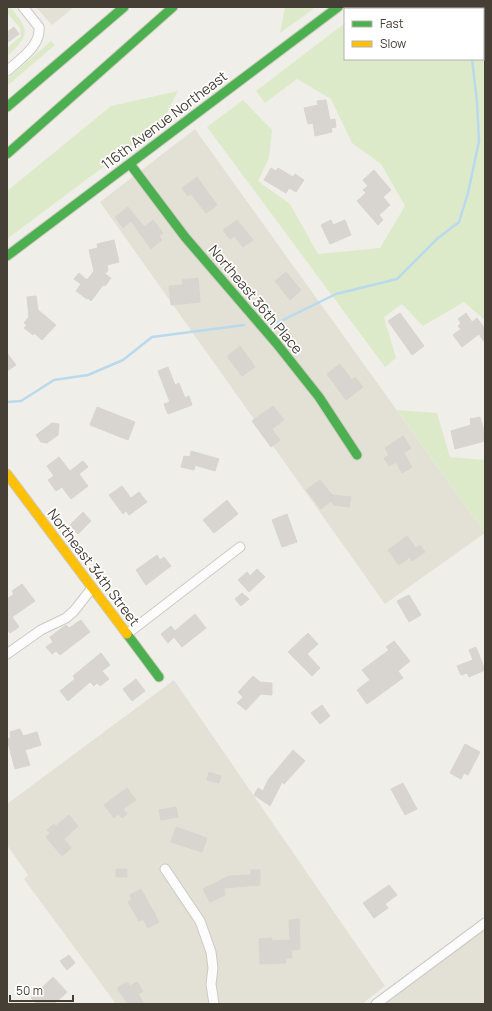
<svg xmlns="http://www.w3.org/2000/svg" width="492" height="1011" font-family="Manrope,sans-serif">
  <rect width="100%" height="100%" fill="#f0eee9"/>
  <path fill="#e3e0d6" d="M36 7H74L52 25Z
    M195 129 485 533 385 604 100 202Z
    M174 680 385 986 362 1004H116L24 879 28 875 7 845V804Z
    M485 929V1004H385Z"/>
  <path fill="#ddeac9" d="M7 7H10C30 30 30 36 7 56V48L21 36 20 28 7 13Z
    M285 7H316L280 33Z
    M366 7H485V320L464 302 423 326 402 304 384 317 396 358 385 367 207 127 243 100 272 130 269 158 258 181 290 204 318 254 380 248 405 206 381 164 352 143 331 99 297 79 265 103 256 91 345 23V59H483V9H363Z
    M51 41 55 45 7 86V79Z
    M178 91 161 124 7 239V191L111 106Z
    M397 410 437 413 450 457 485 460V533Z"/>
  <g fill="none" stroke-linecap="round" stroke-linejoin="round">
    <path stroke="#b9d9ed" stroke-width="2.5" d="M483 37 485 33
      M277 323 336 294 397 279 438 238 459 222 468 193 479 141 477 102 472 59
      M7 402 21 401 54 380 88 375 123 360 152 337 244 325"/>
  </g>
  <path fill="#d8d5d0" stroke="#d8d5cf" d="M14 27 19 34 7 43V32Z
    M326 100 330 120 335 119 336 127 331 128 332 132 315 136 313 123 308 124 304 108 318 105 317 101Z
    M271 168 276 171 278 168 293 177 295 174 304 180 296 192 289 188 286 193 264 180Z
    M374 170 391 190 383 197 390 205 379 215 383 220 378 225 357 201 366 193 363 190 368 186 363 180Z
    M197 177 217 205 206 213 191 194 188 196 182 188Z
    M128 207 144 227 153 220 163 233 159 236 162 240 151 249 131 221 123 228 115 217Z
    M237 220 253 240 243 247 234 236 230 239 223 230Z
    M331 220 333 225 345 220 351 235 330 244 321 225Z
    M114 240 119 262 107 265 108 270 105 274 111 278 105 286 103 285 91 301 88 298 87 299 76 291 81 284 74 279 79 273 87 280 94 271 89 250 98 248 97 244Z
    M286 272 301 290 290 300 275 281Z
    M198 278 200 302 171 305 169 286 183 285 182 280Z
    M36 296 38 310 56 325 42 340 34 333 33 335 24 328 27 325 24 323 29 317 27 297Z
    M400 313 424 346 412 355 388 321Z
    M466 313 472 322 477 318 485 329V343L479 334 462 347 453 335 461 329 458 326 461 323 458 319Z
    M240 346 255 367 242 376 227 356Z
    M7 353 16 365 7 371Z
    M340 364 352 380 355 377 363 387 346 400 327 374Z
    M168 367 175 385 179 383 185 398 189 396 192 405 168 414 164 404 170 402 158 371Z
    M273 406 284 420 272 429 280 440 271 447 252 421Z
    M97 407 135 422 128 440 90 425Z
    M480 417 485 434V441L455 449 451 431 471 425 470 419Z
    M52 423 59 424 58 435 47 443 41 442 36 435Z
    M403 436 411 448 404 453 412 467 402 473 396 462 389 466 384 458 389 455 385 448Z
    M191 451 219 459 215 471 195 465 194 470 181 467 184 456 190 457Z
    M59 457 70 471 83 461 88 467 79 474 88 486 71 499 62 487 56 491 48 480 54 476 47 466Z
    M320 480 332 495 351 497 349 507 334 505 331 501 321 509 306 490Z
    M122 486 131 498 139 492 147 502 129 515 126 511 123 514 109 495Z
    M227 500 238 514 214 533 203 520Z
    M83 512 91 521 78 534 70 525Z
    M287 514 297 542 282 547 272 520Z
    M407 536 416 548 420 545 425 552 412 561 410 557 399 565 388 550Z
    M157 555 160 560 164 557 171 566 146 585 136 570Z
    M257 569 265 577 249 592 238 580 247 572 250 576Z
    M22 584 35 601 12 617 19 627 10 633 7 629V599L14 594 12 591Z
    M242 593 249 599 241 606 235 599Z
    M409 595 421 615 409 622 397 601Z
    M195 614 206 628 182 647 174 637 168 643 161 634 171 626 175 631Z
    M81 620 90 632 60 655 56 651 52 654 46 647 53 642 50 637 66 625 69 628Z
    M308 633 318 644 307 654 320 668 312 676 288 652Z
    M394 641 410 661 398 671 403 678 367 704 357 690 370 680 362 670 389 650 386 647Z
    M476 647 485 670 469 677 467 673 461 675 457 666 473 660 469 650Z
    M101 653 110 665 102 671 109 679 100 686 97 683 94 686 90 682 68 701 60 691 75 679 73 676Z
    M253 676 260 682 272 683V695L261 694 246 710 237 703 243 697 238 692Z
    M136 679 145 691 132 701 123 689Z
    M322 705 330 716 320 724 311 713Z
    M20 729 23 736 37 732 41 745 25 750 30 765 15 769 7 739 11 738 10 732Z
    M465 744 480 752 468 775 464 773 461 779 450 773Z
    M293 750 305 761 284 784 282 782 270 806 254 795 258 788 263 791 268 780Z
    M209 772 221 776 219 783 207 780Z
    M403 783 417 809 405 815 391 789Z
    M127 788 136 800 123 809 127 814 122 818 118 814 114 818 104 805Z
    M176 807 178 817 161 820 159 810Z
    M69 815 78 826 64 839 71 848 62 856 46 837 50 833 47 830 54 824 56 826Z
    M176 827 207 838 202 852 171 842Z
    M116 869H127V877H116Z
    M251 870H260V885L224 888 225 895 210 902 203 889 229 876 251 875Z
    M389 885 397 895 385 904 388 908 374 918 363 903Z
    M141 889 159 922 148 928 143 919 139 921 128 902 132 900 130 895Z
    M299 919 300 949 291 950 292 958H286V963L260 964 259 939 272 938V941L290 940 289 920Z
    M69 955 75 963 67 970 60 961Z
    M53 977 67 992 54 1004H37L31 998Z
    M127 982 130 986 137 982 143 991 138 994 144 1004H128L117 988Z"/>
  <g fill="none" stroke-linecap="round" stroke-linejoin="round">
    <g stroke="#cccac5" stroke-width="11">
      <path id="street" d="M7 71C20 59 41 46 39 27L23 7
        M127 634 240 547
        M7 654 41 630 66 618 74 611 92 588
        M165 869 200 921 211 952 213 968 211 984 214 1004
        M376 1004 485 923"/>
    </g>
    <g stroke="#cecbc0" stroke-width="11">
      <path id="fast" d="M7 107 124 7
        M7 154 173 7
        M130 164 185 237 277 344 319 397 357 455
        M7 256 338 7
        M127 634 159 677"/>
    </g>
    <g stroke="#cecbc0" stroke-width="11">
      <path id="slow" d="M7 474 127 634"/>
    </g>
    <use href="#street" stroke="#fdfcfc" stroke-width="9"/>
    <use href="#fast" stroke="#4caf50" stroke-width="9"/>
    <use href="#slow" stroke="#ffc107" stroke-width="9"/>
  </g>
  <g text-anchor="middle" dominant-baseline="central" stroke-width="3.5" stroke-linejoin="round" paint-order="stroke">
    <g font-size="14" fill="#453f35" stroke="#fff">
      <text transform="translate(164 120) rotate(-37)">116th Avenue Northeast</text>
      <text transform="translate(256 299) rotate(50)">Northeast 36th Place</text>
      <text transform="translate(94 567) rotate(53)">Northeast 34th Street</text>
    </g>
  </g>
  <rect width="492" height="1011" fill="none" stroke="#453f35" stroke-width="16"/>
  <rect x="344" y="8" width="140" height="52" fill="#ffffff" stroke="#b5b2ae"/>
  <rect x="352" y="21" width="20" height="6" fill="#4caf50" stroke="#b5b2ae"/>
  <text x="380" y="28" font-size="12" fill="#453f35">Fast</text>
  <rect x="352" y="41" width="20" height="6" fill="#ffc107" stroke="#b5b2ae"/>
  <text x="380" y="48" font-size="12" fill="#453f35">Slow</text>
  <path d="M10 995v6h63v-6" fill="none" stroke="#453f35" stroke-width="2"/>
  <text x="16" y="995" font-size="12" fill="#453f35" stroke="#ffffff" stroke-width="3" paint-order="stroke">50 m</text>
</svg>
